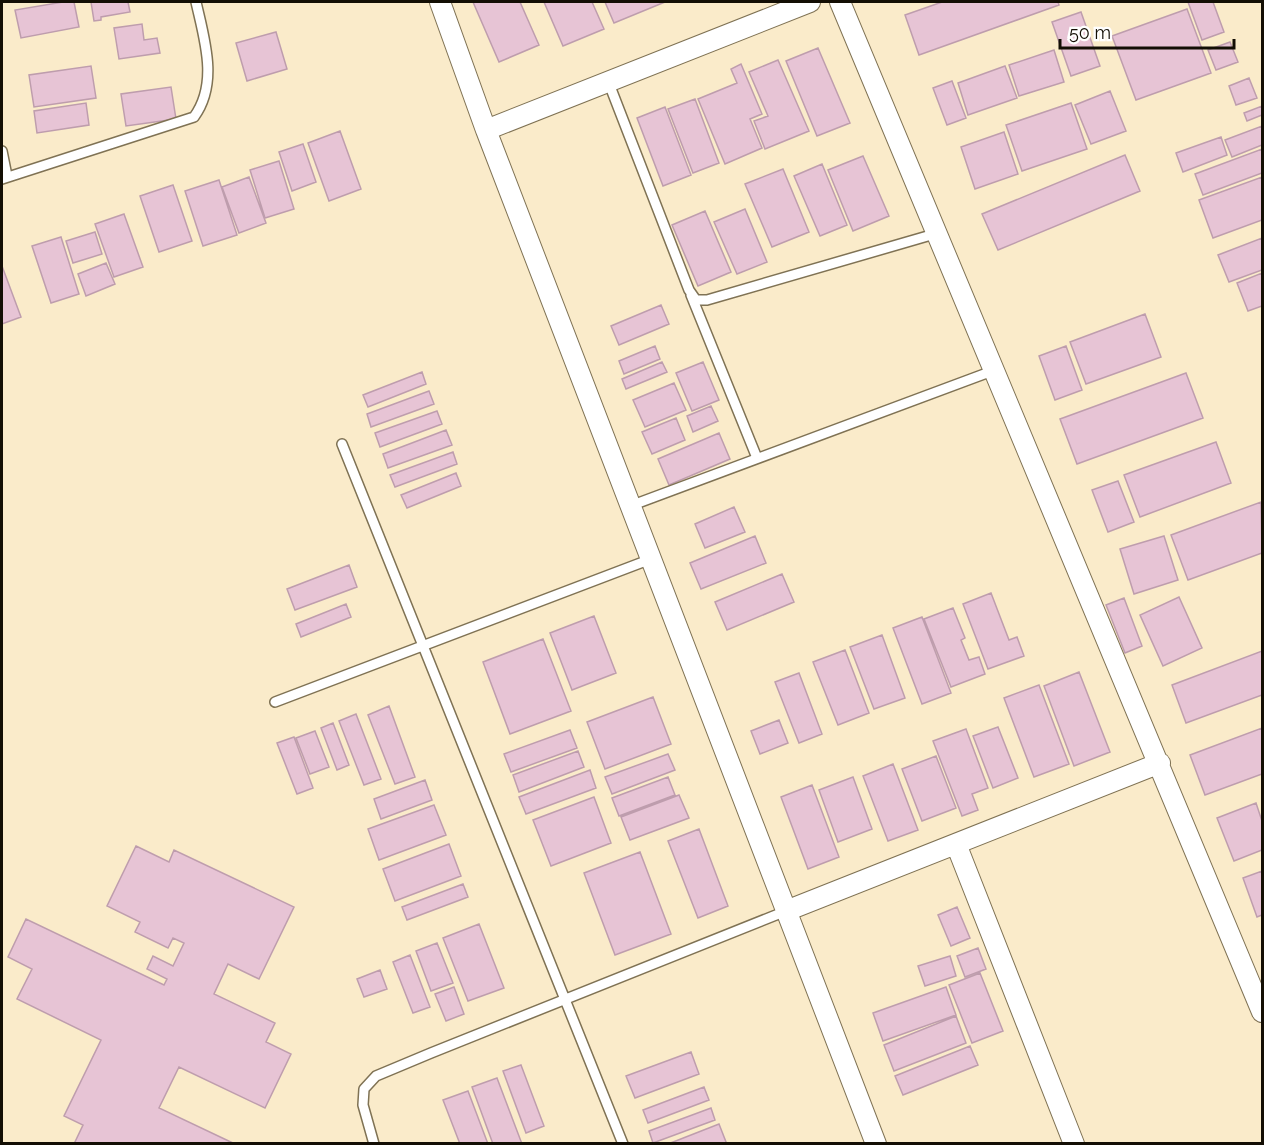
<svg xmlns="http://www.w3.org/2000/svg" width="1264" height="1145" font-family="Raleway,sans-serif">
  <rect width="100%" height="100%" fill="#faebca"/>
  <path fill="#e7c4d5" stroke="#be9dad" stroke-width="1.5" d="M63 2H74L79 27 21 38 15 10Z
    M91 2H128L130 12 101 17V20L94 21Z
    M473 2H520L539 45 499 62Z
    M544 2H592L604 29 563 46Z
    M605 2H665L614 23Z
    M942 2H1058L1059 5 919 55 905 15Z
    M1188 2H1213L1224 32 1202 40Z
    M1187 9 1211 73 1136 100 1112 36Z
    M1081 12 1100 66 1071 76 1052 22Z
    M142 24 144 40 157 38 160 53 119 59 114 28Z
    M276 32 287 69 247 81 236 43Z
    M1230 42 1238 62 1216 70 1208 50Z
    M818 48 850 123 817 136 786 61Z
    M1054 50 1064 82 1019 96 1009 65Z
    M778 60 809 131 765 149 754 121 768 116 749 72Z
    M741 64 762 114 750 119 762 148 725 164 698 99 737 83 731 69Z
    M91 66 96 98 34 107 29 75Z
    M1005 66 1017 98 968 115 958 83Z
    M1249 78 1257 98 1236 105 1229 86Z
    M952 81 966 118 947 125 933 88Z
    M171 87 176 119 126 126 121 94Z
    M1110 91 1126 131 1091 144 1075 105Z
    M695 99 719 163 693 173 668 109Z
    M86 103 89 125 37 133 34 111Z
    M1071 103 1087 149 1022 171 1006 125Z
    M1262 106V115L1247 121 1244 113Z
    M665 107 691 175 663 186 637 118Z
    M1262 126V145L1232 157 1225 140Z
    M340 131 361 189 329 201 308 143Z
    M1004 132 1018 174 975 189 961 147Z
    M1221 137 1227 155 1183 172 1176 153Z
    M303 144 316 182 292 191 279 152Z
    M1262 149V173L1203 195 1195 174Z
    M1125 155 1140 191 998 250 982 214Z
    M863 156 889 216 853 231 828 170Z
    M279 161 294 209 265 218 250 170Z
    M822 164 847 225 820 236 794 176Z
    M783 169 809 232 772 247 745 184Z
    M249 177 266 223 239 233 222 187Z
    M1262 177V220L1213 238 1199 200Z
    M219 180 237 235 203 246 185 191Z
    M173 185 192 241 159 252 140 196Z
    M745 209 767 262 737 274 714 222Z
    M705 211 731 272 698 286 672 225Z
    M124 214 143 267 114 277 95 224Z
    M95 232 102 254 73 263 66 241Z
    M61 237 79 294 51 303 32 246Z
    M1262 238V270L1229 282 1218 255Z
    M106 263 115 284 86 296 78 274Z
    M2 266 21 317 2 324Z
    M1262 273V306L1248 311 1237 283Z
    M661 305 669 324 619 345 611 326Z
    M1145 314 1161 357 1086 384 1070 342Z
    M655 346 660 359 624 374 619 361Z
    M1066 346 1082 390 1055 400 1039 356Z
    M662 362 667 372 626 389 622 379Z
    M703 362 719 400 692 411 676 373Z
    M422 372 426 384 368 407 363 395Z
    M1186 373 1203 418 1077 464 1060 419Z
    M674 383 686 410 645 427 633 400Z
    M429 391 434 404 371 427 367 414Z
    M711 406 718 421 693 432 687 416Z
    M437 411 442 424 380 447 375 433Z
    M676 418 685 440 652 454 642 432Z
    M446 430 452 445 388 468 383 454Z
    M719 433 730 459 669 485 658 459Z
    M1216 442 1231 483 1140 517 1124 475Z
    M453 452 457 464 395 487 390 475Z
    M456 473 461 486 407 508 401 495Z
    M1118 481 1134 522 1108 532 1092 490Z
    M1261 502 1262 553 1188 580 1171 535Z
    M734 507 745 532 705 548 695 524Z
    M755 536 766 563 701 589 690 563Z
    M1164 536 1178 580 1134 594 1120 549Z
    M349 565 357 587 295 610 287 589Z
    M782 574 794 602 727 630 715 602Z
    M991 593 1009 640 1017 637 1024 656 988 669 963 604Z
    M1179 597 1202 648 1163 666 1140 615Z
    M1124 598 1142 646 1125 653 1106 605Z
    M346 604 351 617 301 637 296 624Z
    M953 608 965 638 961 640 969 660 979 657 985 674 951 687 924 619Z
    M594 616 616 673 572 690 550 633Z
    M922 617 951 693 922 704 893 628Z
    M882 635 905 698 874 709 850 647Z
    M543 639 571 711 510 734 483 662Z
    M845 650 869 713 838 725 813 662Z
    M1262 651V695L1186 723 1172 685Z
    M1079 672 1110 752 1074 766 1044 686Z
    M799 673 822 734 799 743 775 682Z
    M1039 685 1069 764 1034 777 1004 698Z
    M653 697 671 744 605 769 587 722Z
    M389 706 415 777 395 784 368 715Z
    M356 714 381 779 364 785 339 721Z
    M779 720 788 743 760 754 751 731Z
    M333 723 349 765 337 770 321 728Z
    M998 727 1018 778 993 788 973 736Z
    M1262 728V774L1205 795 1190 755Z
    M966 729 988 788 972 794 978 810 962 816 933 741Z
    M570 730 577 748 511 772 504 754Z
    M315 731 329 767 310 774 296 738Z
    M294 737 313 788 297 794 277 743Z
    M578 751 584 767 519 792 513 775Z
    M668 754 675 770 612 794 605 777Z
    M936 756 956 808 922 821 902 769Z
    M893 764 918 830 888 841 863 776Z
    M590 770 596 788 526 814 519 797Z
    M668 777 675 795 619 816 612 798Z
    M853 777 872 829 838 842 819 790Z
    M425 780 432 800 381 819 374 799Z
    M812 785 839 857 808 869 781 797Z
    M679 795 689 818 630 840 621 817Z
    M594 797 611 843 551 866 533 820Z
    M1256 803 1262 821V850L1234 861 1217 818Z
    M434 805 446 835 379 860 368 829Z
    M699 829 728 906 698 918 668 841Z
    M449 844 461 876 395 901 383 869Z
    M136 846 169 862 174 850 294 907 259 979 228 964 214 994 275 1023 266 1042 291 1054 265 1108 179 1067 159 1108 235 1144H74L83 1125 64 1116 101 1040 17 999 32 969 8 957 26 919 164 985 167 979 147 969 153 956 173 966 184 943 173 938 168 948 135 932 140 922 107 906Z
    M640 852 671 934 615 955 584 873Z
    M1262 871V915L1257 917 1243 878Z
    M463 884 468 897 407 920 402 907Z
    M957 907 970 938 951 946 938 915Z
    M479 924 504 988 468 1001 443 938Z
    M437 943 453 983 431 991 416 951Z
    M978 948 986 969 965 977 957 956Z
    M410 955 430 1007 413 1013 393 962Z
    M950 956 956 976 925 986 918 966Z
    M380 970 387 989 364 997 357 979Z
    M980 973 1003 1031 972 1043 949 985Z
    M454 987 464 1014 446 1021 435 994Z
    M946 987 956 1015 883 1041 873 1013Z
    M956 1016 966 1043 894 1071 884 1045Z
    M970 1046 978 1065 903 1095 895 1076Z
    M691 1052 699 1074 635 1098 626 1076Z
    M521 1065 544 1126 526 1133 503 1071Z
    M497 1078 522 1144H493L472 1087Z
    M704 1087 709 1100 648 1123 643 1110Z
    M468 1091 488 1144H460L443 1100Z
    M711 1108 715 1120 653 1143 649 1131Z
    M719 1124 726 1142 722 1144H668Z"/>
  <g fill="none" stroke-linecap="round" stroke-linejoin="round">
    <g stroke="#7f7254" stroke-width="12">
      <path id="service" d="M608 81 689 290 696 300H707L938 233
        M2 151 7 176
        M2 179 194 117C219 83 204 38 196 2
        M691 295 757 458
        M342 444 623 1144
        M630 506 995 370
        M275 702 651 559
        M374 1144 363 1105 364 1089 376 1076 431 1053 786 911"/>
    </g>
    <g stroke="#7f7254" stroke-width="22">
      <path id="minor" d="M440 2 486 130 876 1144
        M840 2 1262 1012
        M486 130 810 2
        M956 844 1074 1144
        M786 911 1160 763"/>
    </g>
    <use href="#service" stroke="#fff" stroke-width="9"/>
    <use href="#minor" stroke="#fff" stroke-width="20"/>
  </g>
  <rect width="1264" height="1145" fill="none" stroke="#130e04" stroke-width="6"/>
  <path d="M1060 39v9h174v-9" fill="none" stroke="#130e04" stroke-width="3"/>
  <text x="1069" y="39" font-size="18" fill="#130e04" stroke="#ffffff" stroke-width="4.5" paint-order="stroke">50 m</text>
</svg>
